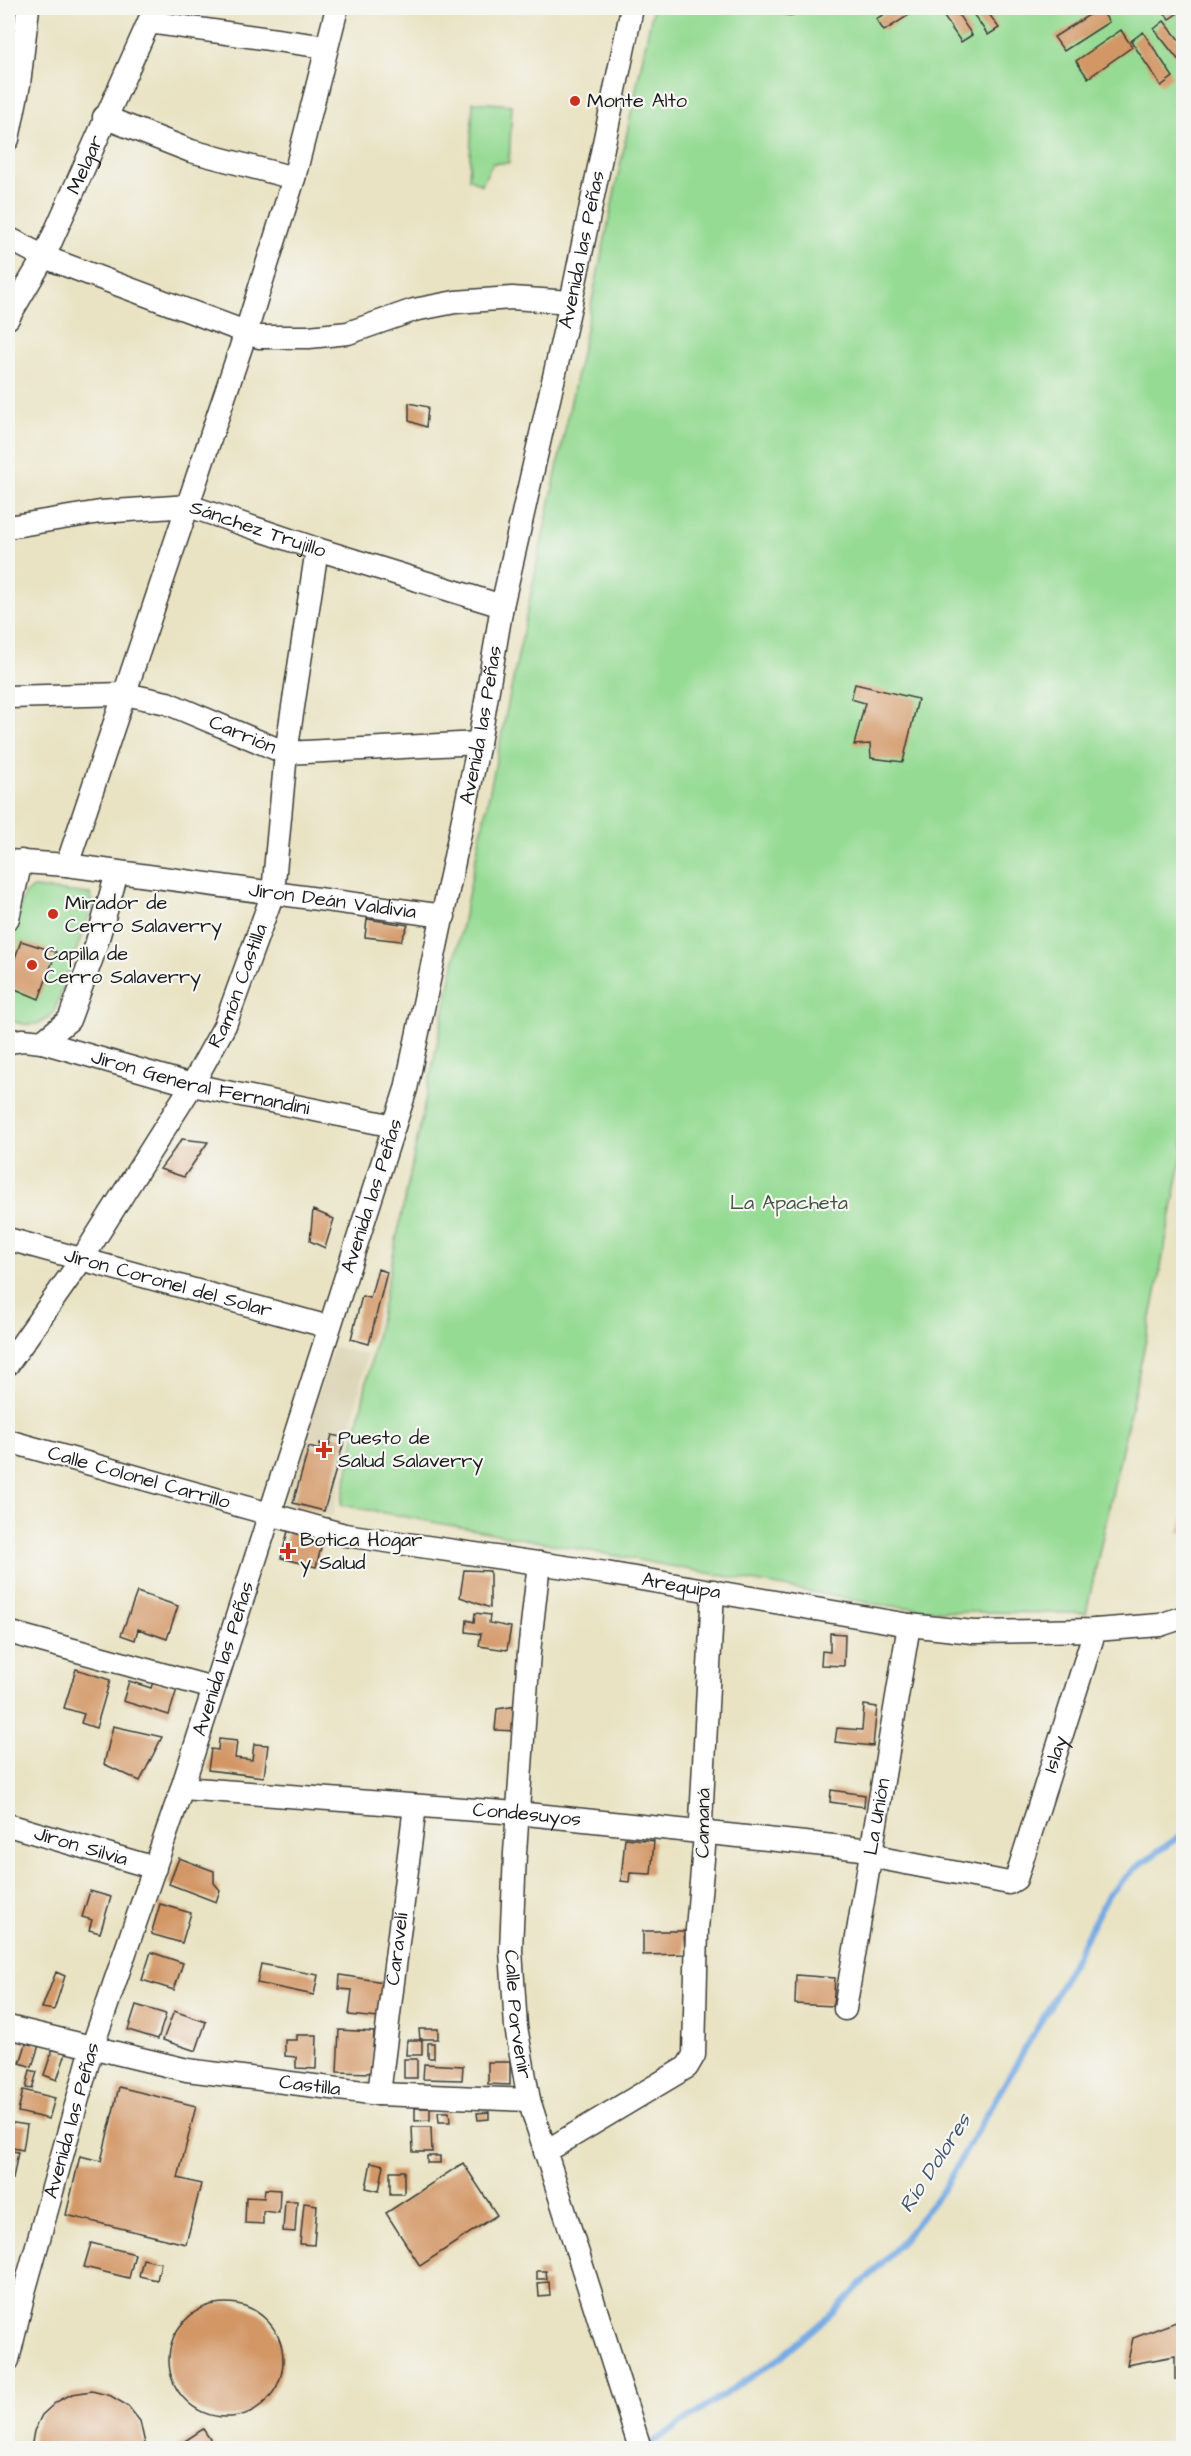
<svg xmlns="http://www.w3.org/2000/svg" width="1191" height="2456" viewBox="0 0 1191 2456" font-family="'Architects Daughter',sans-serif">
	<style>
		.built { fill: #dbd3b4 }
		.green { fill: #96db94; stroke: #597c58; stroke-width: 1.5 }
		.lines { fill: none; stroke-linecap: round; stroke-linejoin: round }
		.stream { stroke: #76aae3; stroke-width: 6 }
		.building { fill: #d39766 }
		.minor-casing { stroke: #3b3a35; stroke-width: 25 }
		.minor { stroke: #fff; stroke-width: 22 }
		.poi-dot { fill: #c8321e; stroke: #f6f6f2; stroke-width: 2 }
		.labels { text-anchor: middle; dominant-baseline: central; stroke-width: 4.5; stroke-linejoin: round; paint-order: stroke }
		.poi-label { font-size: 20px; fill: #1c1c1c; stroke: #f6f6f2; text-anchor: start }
		.street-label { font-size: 20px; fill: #1c1c1c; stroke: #f6f6f2 }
		.park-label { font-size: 20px; fill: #415540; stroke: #f6f6f2 }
		.water-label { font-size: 21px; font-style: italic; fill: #40556c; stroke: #f6f6f2 }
	</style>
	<rect width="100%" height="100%" fill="#f6f6f2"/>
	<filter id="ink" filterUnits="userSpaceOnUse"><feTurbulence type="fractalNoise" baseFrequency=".0167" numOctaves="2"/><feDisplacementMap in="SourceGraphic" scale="12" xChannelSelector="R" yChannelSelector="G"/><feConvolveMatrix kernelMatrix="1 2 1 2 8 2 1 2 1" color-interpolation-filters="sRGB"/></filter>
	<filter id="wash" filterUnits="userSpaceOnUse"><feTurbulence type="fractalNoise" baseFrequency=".008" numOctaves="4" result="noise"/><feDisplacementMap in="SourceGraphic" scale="24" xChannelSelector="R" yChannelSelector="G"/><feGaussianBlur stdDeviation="1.35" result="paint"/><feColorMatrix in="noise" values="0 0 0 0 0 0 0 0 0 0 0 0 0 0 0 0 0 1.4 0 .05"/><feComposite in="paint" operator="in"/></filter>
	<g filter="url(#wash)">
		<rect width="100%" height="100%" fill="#e9e3c3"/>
		<!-- built -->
		<path class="built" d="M333,1346L367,1355L333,1516L284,1503Z"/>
		<!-- green -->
		<path class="green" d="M653,8H1183V1151L1154,1303L1086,1613L955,1612L881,1605L341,1505Z
			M473,102L512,105L509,163H493L481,185L469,178Z
			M34,888L90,894L93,904L54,1012C40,1029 27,1026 8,1020V955L24,894Z"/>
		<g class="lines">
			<!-- stream -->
			<path class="stream" d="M644,2448L784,2355L833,2313L898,2246L942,2191L1050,2006L1108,1895L1134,1869L1184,1833"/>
		</g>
		<g id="blocks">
			<!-- building -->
			<path class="building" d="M776,8H794L793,16L781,14Z
				M894,8H920L884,31L876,19Z
				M938,8H954L972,35L961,42Z
				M969,8H985L999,28L988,35Z
				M1100,8L1109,22L1064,51L1054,37Z
				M1161,8H1184V9L1169,19Z
				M1164,21L1184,46V67L1154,29Z
				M1121,30L1132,47L1088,78L1076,61Z
				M1143,32L1173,77L1161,86L1131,41Z
				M409,403L428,407L426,427L409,421Z
				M855,684L918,699L903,762L871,758L870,744L854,745L865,703L851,699Z
				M367,919L408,925L401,941L365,937Z
				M21,941L56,952L39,999L8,986V978Z
				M182,1139L208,1142L184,1177L160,1169Z
				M313,1210L334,1219L325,1248L310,1241Z
				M378,1269L387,1272L369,1344L351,1339L362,1296L370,1298Z
				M332,1435L345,1438L324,1511L293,1503L309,1447L319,1450L320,1443L329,1446Z
				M1183,1518H1184V1533L1179,1532Z
				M288,1531L323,1540L316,1567L281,1558Z
				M464,1570L490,1571V1608L460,1597Z
				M137,1592L178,1606L167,1639L138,1629L135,1640L121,1635Z
				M475,1613L490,1615L489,1623L511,1627L507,1650L479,1646L481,1634L466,1632L467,1620L474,1622Z
				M830,1633L845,1634L844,1666L821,1665L822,1651L830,1652Z
				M76,1669L110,1680L96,1728L81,1723L84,1714L64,1708Z
				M129,1681L151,1688L153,1682L177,1689L169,1715L123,1701Z
				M864,1705L877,1707L873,1746L835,1742L837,1728L862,1730Z
				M517,1706L516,1731L495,1730L497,1709Z
				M113,1726L162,1737L140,1781L104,1764Z
				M219,1739L237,1741L235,1758L252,1760L254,1744L268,1745L264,1777L208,1770L211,1749L218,1750Z
				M831,1790L865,1795L864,1807L830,1802Z
				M625,1838L654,1841L651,1874L630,1873L629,1882L621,1881Z
				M179,1858L214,1871V1883L220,1890L216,1902L169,1884Z
				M90,1891L111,1897L100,1933L89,1930L92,1920L82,1917Z
				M160,1904L191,1913L182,1943L151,1934Z
				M643,1931H684L685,1954L643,1955Z
				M151,1952L183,1963L174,1990L142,1980Z
				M261,1964L318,1975L314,1995L257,1983Z
				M56,1972L65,1976L54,2010L42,2008Z
				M340,1975L383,1982L379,2018L349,2015L352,1990L339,1989Z
				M796,1975L835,1978L833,2006L795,2004Z
				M136,2005L166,2014L158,2039L128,2030Z
				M174,2011L206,2022L196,2051L163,2040Z
				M419,2029H438V2039H420Z
				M339,2030L374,2032L372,2073L337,2072Z
				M297,2035H317L316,2069L296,2068V2057L285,2056V2040H297Z
				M407,2040H422V2055H406Z
				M27,2041L39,2045L32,2067L20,2063Z
				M428,2043H434V2058H428Z
				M53,2048L66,2053L57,2080L44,2075Z
				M404,2059H417V2078H404Z
				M488,2062H510V2085L488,2084Z
				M424,2064L463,2066L462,2080L423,2079Z
				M30,2070L37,2072L32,2089L26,2088Z
				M119,2087L196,2106L178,2178L201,2184L186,2244L66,2215L80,2156L101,2161Z
				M23,2090L55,2098L49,2119L18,2112Z
				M415,2108H430V2120L415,2121Z
				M438,2112H449L450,2122H439Z
				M489,2112V2119L478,2120L477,2113Z
				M8,2122L27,2125L23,2150L8,2147Z
				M412,2127H431L432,2152H413Z
				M8,2150L18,2152L13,2179L8,2178Z
				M427,2156H440V2163H427Z
				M371,2162L384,2165L379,2191L366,2188Z
				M463,2163L497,2215L420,2266L386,2213Z
				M390,2171H404V2194H390Z
				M265,2189L280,2190L279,2213L263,2211V2224L245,2223L246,2197L264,2198Z
				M285,2201H297L295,2232L283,2231Z
				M304,2203L317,2205L314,2245L300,2244Z
				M91,2243L135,2254L129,2278L84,2267Z
				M143,2259L161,2263L157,2280L139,2276Z
				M537,2271H546L547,2279H537Z
				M549,2282L550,2296L539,2297L538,2283Z
				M169 2360a57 57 0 1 1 114 0a57 57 0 1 1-114 0Z
				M1184,2319V2380H1175V2356L1127,2365L1133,2338Z
				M92,2391L111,2396L128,2406L140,2421L146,2448H31L34,2431L42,2415L56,2402L72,2394Z
				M203,2429L216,2448H174Z"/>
		</g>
	</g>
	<g filter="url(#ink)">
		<use href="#blocks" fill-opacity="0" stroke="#3b3a35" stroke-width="1.5"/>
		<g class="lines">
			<!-- minor casing -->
			<g class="minor-casing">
				<g id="minor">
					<path d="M149,22L326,47"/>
					<path d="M104,117L191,151L294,178"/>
					<path d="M8,139L19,84L28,8"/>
					<path d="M8,238L44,257L259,337H309L348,333L414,310L455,302L512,298L571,302"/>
					<path id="s1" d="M8,318L44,257L155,8"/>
					<path id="s2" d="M8,527L100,512L189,506L317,549L502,606"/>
					<path id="s3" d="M8,697L125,694L167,703L286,753L479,743"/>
					<path id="s4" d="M8,861L67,865L444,916"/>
					<path d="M67,865L246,332L294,178L337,8"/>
					<path d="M8,918L21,861"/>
					<path id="s5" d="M8,1042L23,1040L42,1042L192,1085L394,1126"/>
					<path d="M42,1042L69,1020L94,952L117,873"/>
					<path id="s6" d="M8,1239L329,1327"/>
					<path id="s7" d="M8,1364L82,1259L192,1085L225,1025L273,893L286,753L317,549"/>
					<path id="s8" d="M8,1441L345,1535L606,1573L909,1625L973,1632L1095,1630L1160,1625L1184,1617"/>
					<path id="s9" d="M539,1563L529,1652L515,1853L511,1950L516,2027L529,2100L640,2448"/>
					<path d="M8,1632L213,1688"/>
					<path id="s10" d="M182,1788L517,1813L872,1850L885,1859L1009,1883L1016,1879L1095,1630"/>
					<path id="s11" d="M8,1825L155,1868"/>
					<path id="s12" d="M845,2009L909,1625"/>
					<path id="s13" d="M8,2027L187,2070L379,2094L529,2100"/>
					<path id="s14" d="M379,2094L415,1806"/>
					<path d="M545,2152L687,2067L694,2055L697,1929L705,1835L701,1821L713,1591"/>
					<path id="s15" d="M8,2360L24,2292L92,2048L182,1788L406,1089L479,743L502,606L571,302L632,8"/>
				</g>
			</g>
			<!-- minor -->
			<use href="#minor" class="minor"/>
		</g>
	</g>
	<!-- markers -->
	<g class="poi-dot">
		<circle cx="575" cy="101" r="6"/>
		<circle cx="53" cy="914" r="6"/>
		<circle cx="32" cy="965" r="6"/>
		<path d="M321 1441h6v6h6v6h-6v6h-6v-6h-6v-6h6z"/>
		<path d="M285 1542h6v6h6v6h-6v6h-6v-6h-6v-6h6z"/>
	</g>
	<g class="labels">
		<!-- poi labels -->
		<g class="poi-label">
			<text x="587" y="101">Monte Alto</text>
			<text x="65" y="903">Mirador de<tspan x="65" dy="23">Cerro Salaverry</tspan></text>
			<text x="44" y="954">Capilla de<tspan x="44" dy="23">Cerro Salaverry</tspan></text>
			<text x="338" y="1438">Puesto de<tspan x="338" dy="23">Salud Salaverry</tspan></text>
			<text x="300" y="1540">Botica Hogar<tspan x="300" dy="23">y Salud</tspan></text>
		</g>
		<!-- street labels -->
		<g class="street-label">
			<text stroke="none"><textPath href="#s1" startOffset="172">Melgar</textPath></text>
			<text stroke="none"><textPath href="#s15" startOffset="2190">Avenida las Peñas</textPath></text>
			<text stroke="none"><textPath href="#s2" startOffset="255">Sánchez Trujillo</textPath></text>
			<text stroke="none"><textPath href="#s15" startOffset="1704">Avenida las Peñas</textPath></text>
			<text stroke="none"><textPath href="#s3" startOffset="242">Carrión</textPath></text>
			<text stroke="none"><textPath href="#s4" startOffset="327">Jiron Deán Valdivia</textPath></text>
			<text stroke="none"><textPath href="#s7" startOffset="444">Ramón Castilla</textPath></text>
			<text stroke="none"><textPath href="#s5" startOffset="198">Jiron General Fernandini</textPath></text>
			<text stroke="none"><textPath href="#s15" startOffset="1220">Avenida las Peñas</textPath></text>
			<text stroke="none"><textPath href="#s6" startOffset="166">Jiron Coronel del Solar</textPath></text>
			<text stroke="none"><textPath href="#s8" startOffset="136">Calle Colonel Carrillo</textPath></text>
			<text stroke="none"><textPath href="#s8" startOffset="690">Arequipa</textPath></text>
			<text stroke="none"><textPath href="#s15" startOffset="734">Avenida las Peñas</textPath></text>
			<text stroke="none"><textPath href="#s10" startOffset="974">Islay</textPath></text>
			<text stroke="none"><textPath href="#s10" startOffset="346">Condesuyos</textPath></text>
			<text stroke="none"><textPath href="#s12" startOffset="195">La Unión</textPath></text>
			<text transform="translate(703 1823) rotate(-89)">Camaná</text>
			<text stroke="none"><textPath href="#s11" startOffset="76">Jiron Silvia</textPath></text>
			<text stroke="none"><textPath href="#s14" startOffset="146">Caravelí</textPath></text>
			<text stroke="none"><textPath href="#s9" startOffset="453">Calle Porvenir</textPath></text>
			<text stroke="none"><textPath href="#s13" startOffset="308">Castilla</textPath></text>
			<text stroke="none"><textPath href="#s15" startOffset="248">Avenida las Peñas</textPath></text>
		</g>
		<!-- park labels -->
		<g class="park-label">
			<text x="789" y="1203">La Apacheta</text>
		</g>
		<!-- water labels -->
		<g class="water-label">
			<text transform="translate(935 2163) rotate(-57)">Río Dolores</text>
		</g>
	</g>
	<!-- margin -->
	<rect width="1191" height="2456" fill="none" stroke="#f6f6f2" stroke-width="30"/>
</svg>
